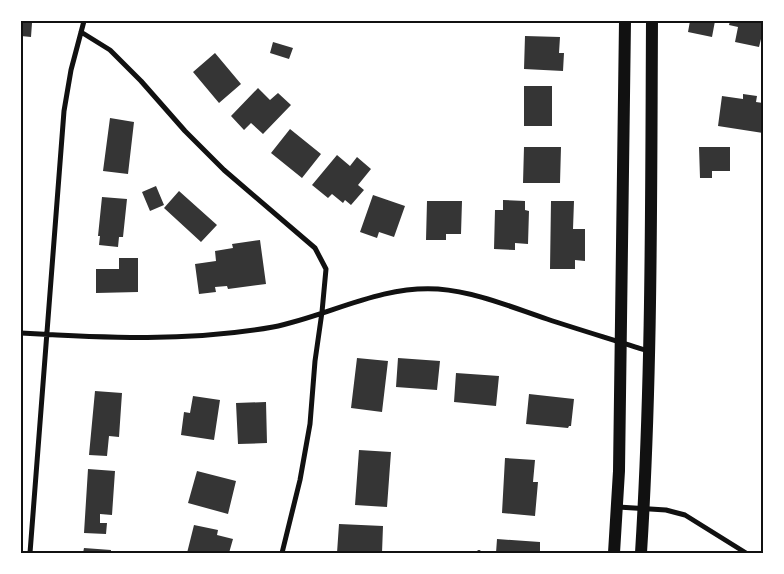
<svg xmlns="http://www.w3.org/2000/svg" width="784" height="574" viewBox="0 0 784 574" font-family="'Source Sans 3',sans-serif">
	<style>
		.building { fill: #353535 }
		.lines { fill: none; stroke-linecap: round; stroke-linejoin: round }
		.service { stroke: #111; stroke-width: 4 }
		.minor { stroke: #111; stroke-width: 5 }
		.primary { stroke: #111; stroke-width: 12 }
		.neatline { fill: none; stroke: #111; stroke-width: 2 }
	</style>
	<rect width="100%" height="100%" fill="#fff"/>
	<!-- building -->
	<path class="building" d="M21,21L32,23L31,37L21,36Z
		M371,21H386V23H371Z
		M690,21H715L712,37L688,32Z
		M730,21H763V31L759,47L735,42L738,27L729,25Z
		M525,36L560,37L559,53H564L563,71L524,69Z
		M273,42L293,48L289,59L270,53Z
		M215,53L241,84L219,103L193,72Z
		M524,86H552V126H524Z
		M258,88L270,100L278,93L291,105L263,134L251,123L244,130L231,116Z
		M743,94L757,96L756,102L763,103V133L718,126L722,96L743,99Z
		M110,118L134,122L128,174L103,171Z
		M290,129L321,154L302,178L271,153Z
		M524,147H561L560,183H523Z
		M699,147H730V171H712V178H700Z
		M337,155L350,166L357,157L371,169L358,185L364,190L351,205L345,200L343,203L332,194L328,198L312,185Z
		M156,186L164,205L150,211L142,192Z
		M179,191L217,225L201,242L164,208Z
		M373,195L405,206L394,237L379,232L377,238L360,232Z
		M102,197L127,199L123,237H119L118,247L99,245L100,236H98Z
		M503,200L525,201V210L529,211L528,244L515,243V250L494,249L495,210H503Z
		M427,201H462L461,234H446V240H426Z
		M551,201H574L573,229H585V261L575,260V269H550Z
		M260,240L266,284L228,289L227,286L215,287L216,292L199,294L195,264L216,261L215,251L233,248L232,244Z
		M119,258H138V292L96,293V269H119Z
		M357,358L388,361L382,412L351,408Z
		M398,358L440,361L437,390L396,387Z
		M456,373L499,376L496,406L454,402Z
		M95,391L122,393L119,437L109,436L107,456L89,455Z
		M529,394L574,399L571,426H569L568,428L526,424Z
		M193,396L220,400L214,440L181,435L184,412L190,413Z
		M266,402L267,443L238,444L236,403Z
		M359,450L391,452L387,507L355,505Z
		M505,458L535,460L533,482H538L535,516L502,513Z
		M88,469L115,471L112,515L100,514V523H107L106,534L84,533Z
		M197,471L236,481L228,514L188,503Z
		M339,524L383,526L382,553H337Z
		M194,525L218,530L217,535L233,539L229,553H187Z
		M497,539L540,542V553H496Z
		M84,548L111,550V553H83Z"/>
	<g class="lines">
		<!-- service -->
		<path class="service" d="M478,553L479,552"/>
		<!-- minor -->
		<path class="minor" d="M81,32L110,50L141,81L185,131L224,170L315,248L326,269L322,312L315,361L310,424L300,480L282,553
			M21,333C105,338 190,342 273,327C328,316 380,285 438,289C476,292 511,307 547,319C580,330 614,340 648,351
			M618,507L666,510L685,515L746,553
			M30,553L64,111L71,70L84,21"/>
		<!-- primary -->
		<path class="primary" d="M614,553L619,471L625,21
			M641,553C652,376 651,198 652,21"/>
	</g>
	<!-- border -->
	<rect width="784" height="574" fill="none" stroke="#ffffff" stroke-width="45"/>
	<rect x="22" y="22" width="740" height="530" class="neatline"/>
</svg>
